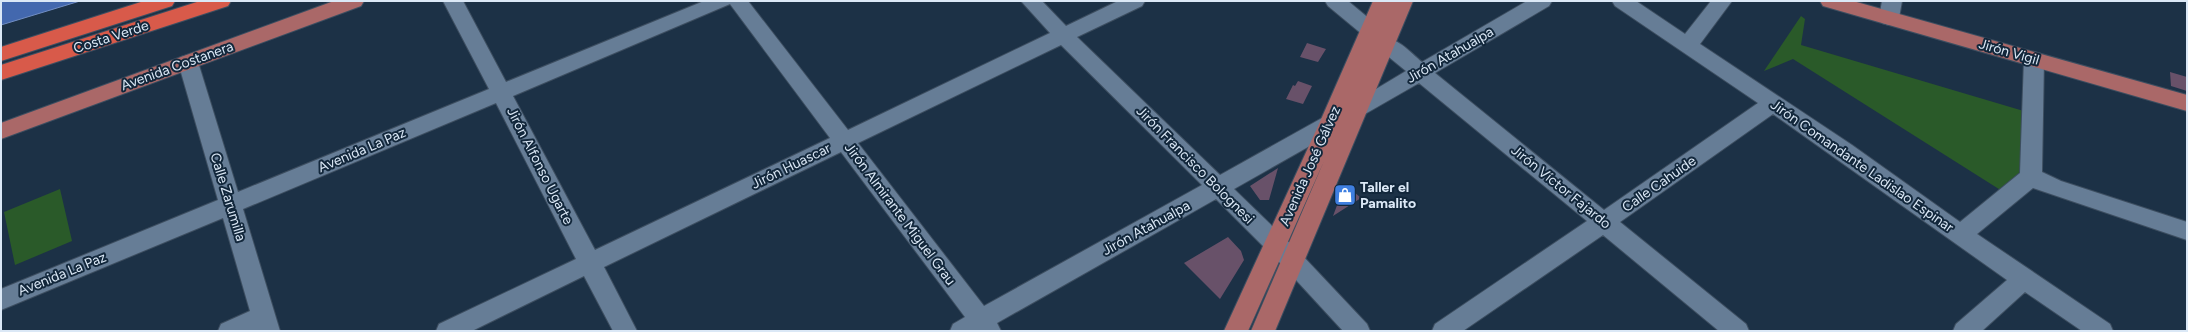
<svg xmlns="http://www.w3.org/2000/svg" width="2188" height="332" viewBox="0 0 2188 332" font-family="Figtree,sans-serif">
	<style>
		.green { fill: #2a5a29 }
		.water { fill: #4368ae; stroke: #718ec4 }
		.building { fill: #685169 }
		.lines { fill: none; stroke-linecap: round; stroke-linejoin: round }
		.minor-casing { stroke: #3d4e60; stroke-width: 2 }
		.major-casing { stroke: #3d4e60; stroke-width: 2 }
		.highway-casing { stroke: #3d4e60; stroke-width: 2 }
		.minor { fill: #667d96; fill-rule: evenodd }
		.major { fill: #aa6868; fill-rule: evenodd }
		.highway { fill: #d85a4a; fill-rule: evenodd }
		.labels { text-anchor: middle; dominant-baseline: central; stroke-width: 4; stroke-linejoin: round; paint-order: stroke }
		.street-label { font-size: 14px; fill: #dbe8f6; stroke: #12273b }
		.poi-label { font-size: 14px; font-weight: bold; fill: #dbe8f6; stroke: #12273b; text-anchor: start }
	</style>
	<rect width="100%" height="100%" fill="#1c3146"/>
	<!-- green -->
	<path class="green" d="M1801,16L1805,19L1801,45L2027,112L2026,174L2002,191L1793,59L1764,71Z
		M60,189L72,241L15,265L4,212Z"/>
	<!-- water -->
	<path class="water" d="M1,1H80L1,25Z"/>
	<!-- building -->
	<path class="building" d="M1307,43L1326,49L1318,62L1300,57Z
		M2170,72L2187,77V91L2171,86Z
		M1298,81L1312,86L1303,104L1286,99L1293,85L1295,86Z
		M1278,168L1269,200H1260L1250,186Z
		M1345,184L1361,198L1333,216Z
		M1228,237L1241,251L1244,260L1220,299L1184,263Z"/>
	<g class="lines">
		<!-- minor casing -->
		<g class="minor-casing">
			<path id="minor" d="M443,1H463L506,82L704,1H748L848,130L1050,33L1021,1H1042L1066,26L1118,1H1145L1142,6L1077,37L1220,175L1322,118L1330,116L1338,118L1341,124L1338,130L1234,189L1301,254L1367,324L1370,331H1343L1285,268L1216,199L997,323L1001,331H950L953,324L965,317L841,152L604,267L637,331H613L584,276L472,331H436L439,324L576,259L496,103L243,209L280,331H218L221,324L250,311L223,218L1,310V289L218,200L178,62L181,57L188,55L195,57L198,62L238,192L489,89ZM730,4L830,138L595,250L513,96ZM1061,45L1202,185L984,306L858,143Z
				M1325,1H1348L1377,25L1380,30L1377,35L1370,37L1363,35L1328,6Z
				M1527,1H1552L1549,6L1435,73L1604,210L1758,103L1615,6L1612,1H1636L1685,34L1711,1H1732L1700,44L1852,145L1960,222L2020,173L2024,59L2027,54L2034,52L2041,54L2044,59L2042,172L2061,181L2187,222V240L2033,188L1977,234L2110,324L2113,331H2082L2025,292L1982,331H1953L1956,324L2007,280L1773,114L1620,222L1746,324L1749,331H1719L1603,235L1463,331H1432L1435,324L1587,221L1419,83L1365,114L1358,117L1351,114L1347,109L1351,104L1406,71L1379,49L1376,44L1379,39C1395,34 1410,52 1422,62Z
				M1882,1H1902L1899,18L1896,23L1889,25L1882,23L1879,18Z"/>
		</g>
		<!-- major casing -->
		<g class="major-casing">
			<path id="major" d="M334,1H364L361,6L1,139V123Z
				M1373,1H1393L1367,63L1393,1H1413L1275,331H1251L1324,161L1248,331H1224L1319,124Z
				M1820,1H1853L2187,95V111L1823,6Z"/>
		</g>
		<!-- highway casing -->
		<g class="highway-casing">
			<path id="highway" d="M144,1H175L172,6L1,61V47Z
				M200,1H231L228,6L1,80V65Z"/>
		</g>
		<!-- minor -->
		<use href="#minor" class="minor"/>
		<!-- major -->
		<use href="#major" class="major"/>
		<!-- highway -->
		<use href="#highway" class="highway"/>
	</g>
	<!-- icons -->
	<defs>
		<g id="shop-square" transform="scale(1.15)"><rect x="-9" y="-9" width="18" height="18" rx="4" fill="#3f7fe0" stroke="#12273b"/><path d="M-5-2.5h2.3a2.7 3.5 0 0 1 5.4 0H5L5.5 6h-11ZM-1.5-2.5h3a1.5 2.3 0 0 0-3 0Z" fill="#fff"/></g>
	</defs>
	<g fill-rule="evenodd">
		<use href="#shop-square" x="1345" y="195"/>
	</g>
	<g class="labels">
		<!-- street labels -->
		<g class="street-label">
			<text transform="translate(111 37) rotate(-18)">Costa Verde</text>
			<text transform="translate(2009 52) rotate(16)">Jirón Vigil</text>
			<text transform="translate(1450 55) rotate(-30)">Jirón Atahualpa</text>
			<text transform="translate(177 66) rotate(-20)">Avenida Costanera</text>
			<text transform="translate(362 150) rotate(-23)">Avenida La Paz</text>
			<text transform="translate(1195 165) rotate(45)">Jirón Francisco Bolognesi</text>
			<text transform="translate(540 166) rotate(63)">Jirón Alfonso Ugarte</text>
			<text transform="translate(791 166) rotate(-26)">Jirón Huascar</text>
			<text transform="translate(1310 166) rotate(-66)">Avenida José Gálvez</text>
			<text transform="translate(1862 166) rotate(35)">Jirón Comandante Ladislao Espinar</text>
			<text transform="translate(1659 184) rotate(-35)">Calle Cahuide</text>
			<text transform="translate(1561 187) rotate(39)">Jirón Víctor Fajardo</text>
			<text transform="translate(228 197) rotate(73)">Calle Zarumilla</text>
			<text transform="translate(900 214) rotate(53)">Jirón Almirante Miguel Grau</text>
			<text transform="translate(1146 228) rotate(-29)">Jirón Atahualpa</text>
			<text transform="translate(62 274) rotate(-22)">Avenida La Paz</text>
		</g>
		<!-- poi labels -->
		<g class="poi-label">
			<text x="1360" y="187">Taller el<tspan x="1360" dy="16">Pamalito</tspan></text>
		</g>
	</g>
	<!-- border -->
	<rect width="2188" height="332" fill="none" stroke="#dbe8f6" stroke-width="4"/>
</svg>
